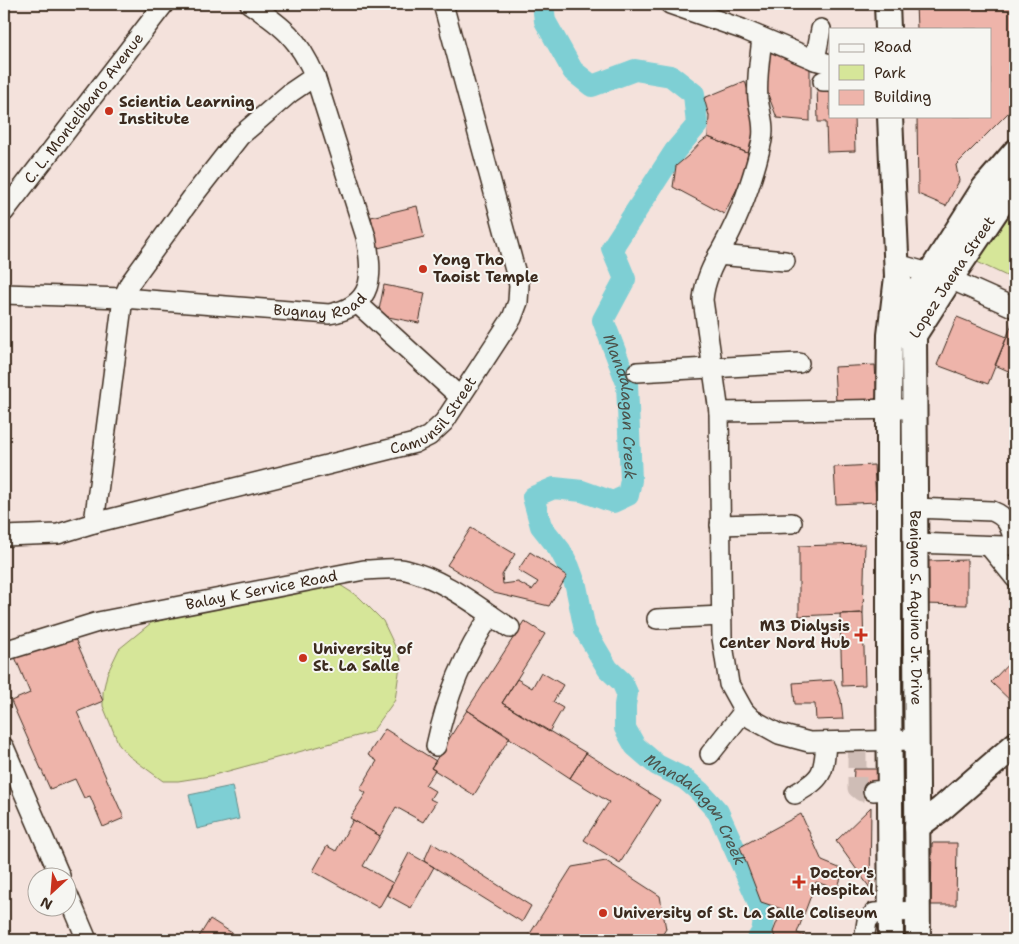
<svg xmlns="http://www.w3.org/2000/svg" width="1019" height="944" viewBox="0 0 1019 944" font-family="'Shantell Sans',sans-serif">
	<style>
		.green { fill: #d6e699; stroke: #88885c }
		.water { fill: #7ecfd4; stroke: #638d8b }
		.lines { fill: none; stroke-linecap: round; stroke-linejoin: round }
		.river { stroke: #7ecfd4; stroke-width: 22 }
		.building { fill: #eeb4aa; stroke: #3b2a1e }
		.minor-tunnel { stroke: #cfbdb6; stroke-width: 19; stroke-dasharray: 19 9; stroke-linecap: butt }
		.minor-casing { stroke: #3b2a1e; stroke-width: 22 }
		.major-casing { stroke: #3b2a1e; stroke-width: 28 }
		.minor { stroke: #f6f6f2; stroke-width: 19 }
		.major { stroke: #f6f6f2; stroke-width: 24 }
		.poi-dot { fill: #c8321e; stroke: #f6f6f2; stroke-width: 2 }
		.labels { text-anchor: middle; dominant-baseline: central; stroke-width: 4; stroke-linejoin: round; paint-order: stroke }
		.poi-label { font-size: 15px; font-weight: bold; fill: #3b2a1e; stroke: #f6f6f2; text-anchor: start }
		.street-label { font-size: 15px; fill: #3b2a1e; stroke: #f6f6f2 }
		.water-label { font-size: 16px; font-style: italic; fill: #4c534c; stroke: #f6f6f2 }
	</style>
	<rect width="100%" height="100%" fill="#f4e2dc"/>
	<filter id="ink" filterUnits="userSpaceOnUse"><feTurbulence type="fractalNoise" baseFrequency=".02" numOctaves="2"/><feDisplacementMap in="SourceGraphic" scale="10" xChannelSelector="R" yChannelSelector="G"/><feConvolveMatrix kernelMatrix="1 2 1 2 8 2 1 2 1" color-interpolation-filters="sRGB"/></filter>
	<g filter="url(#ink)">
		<!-- green -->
		<path class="green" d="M1003,216L1015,221V280L973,260Z
			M316,584L340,585L359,597L383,621L401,659L395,700L372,732L210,776L178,781H163L129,756L119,745L103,706V692L107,674L119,649L151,623L209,607Z"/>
		<!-- water -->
		<path class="water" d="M232,786L239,819L197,829L189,795Z"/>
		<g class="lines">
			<!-- river -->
			<path class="river" id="s1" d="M543,4L545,21L573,71L592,86L635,70L671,76L694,94L697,125L675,151L612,248L625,279L603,320L627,383L631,480L628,495L613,502L582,491L554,488L533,497L541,526L560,550L569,567L576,586L585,630L608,669L622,682L627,693L625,705V728L635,746L657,765L685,779L699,791L718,812L756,896L764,920L762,932L757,940"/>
		</g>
		<!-- building -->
		<path class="building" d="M916,4H1015V106L956,165L959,181L946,206L918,194L917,116H990V29H917Z
			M767,51L810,65V121L777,118L759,71Z
			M745,81L755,114L750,154L708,137L709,116L704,98Z
			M817,84H830V116H854L855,151L827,152L826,122H818Z
			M708,137L750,154L741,181L724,214L673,187L676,166L688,156L701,142Z
			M417,206L424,237L378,248L371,217Z
			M384,285L425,293L419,323L378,315Z
			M957,317L1007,337L988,384L937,365Z
			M1015,317V374L995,365Z
			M875,365L877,398L873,400L836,402L834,367Z
			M874,465L876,502L836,504L834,467Z
			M471,528L515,554L502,575L503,584L518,582L532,590L538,582L518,570L530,552L567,576L549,606L494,593L447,565Z
			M865,544L863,613L799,616V546Z
			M967,560V605L922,604L920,570L927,561Z
			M863,613L865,685L842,686L840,614Z
			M524,621L545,634L502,703L586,753L570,778L467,710Z
			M72,632L103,701L77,712L124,818L103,827L90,796L84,798L75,779L50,789L11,701L30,693L15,657Z
			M1015,657V705L991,682Z
			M541,672L563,685L553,702L563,708L549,732L502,703L517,679L532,688Z
			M834,680L841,700L843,719L816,720L815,704H795L793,683Z
			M467,710L510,737L474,795L431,768Z
			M385,729L436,761L431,768L435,770L425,785L435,791L430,799L436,802L423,822L396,807L380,836L350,818L366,793L360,789L377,761L368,755Z
			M586,753L660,800L620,863L584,840L609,802L570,778Z
			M854,769H882V788L853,787Z
			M871,807L870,888L836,841Z
			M801,814L822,861L844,870L837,889L816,882L797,933L815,940H776L773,932L782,909L761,902L740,847Z
			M353,820L380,836L363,866L393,883L379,908L313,871L327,846L336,851Z
			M432,843L531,906L522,922L424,861Z
			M932,843H957L956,905H931Z
			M409,853L434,867L411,908L387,895Z
			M606,861L660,896L666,929L659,940H526L572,867Z
			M210,919L232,933L228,940H197Z"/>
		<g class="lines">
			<!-- minor-tunnel -->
			<path class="minor-tunnel" d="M857,749V788L862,792L873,791"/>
			<!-- minor casing -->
			<g class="minor-casing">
				<g id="minor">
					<path d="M670,4L742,29L815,60L830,64"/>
					<path d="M762,38C760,58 756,80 758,99C760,113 765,125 762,140C756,168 744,205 731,231C720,254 705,273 703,300L719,412L722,638L729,684L744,711L752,719L779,734L809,742L916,740"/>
					<path d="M815,60L821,29"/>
					<path d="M823,81H830"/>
					<path id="s2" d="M4,212L164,4"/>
					<path d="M718,255L785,261"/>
					<path d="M897,264L950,279L1015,308"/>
					<path id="s3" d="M4,294L123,298L329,314C375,306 373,275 366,237L315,76C298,38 284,27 250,4"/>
					<path d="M357,303L460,397"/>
					<path d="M637,372L799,363"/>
					<path d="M719,412L902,409"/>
					<path d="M914,508L992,511C1008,517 1010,527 1015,543L1004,546L914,543"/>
					<path d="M94,523L123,298L130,283L194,195L240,136L290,93L315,76"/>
					<path d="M720,525L792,523"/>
					<path id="s4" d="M4,536L58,534L94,523L415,443L429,436L444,422L512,318L518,302L519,285L443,4"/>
					<path d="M989,546L1015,578"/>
					<path d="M657,619L722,616"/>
					<path id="s5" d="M4,651L98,622L364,570C377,570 393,567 406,570C444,579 478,607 510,628"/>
					<path d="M436,746C446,699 463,655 491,615"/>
					<path d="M4,747L60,876"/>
					<path d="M710,754L744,711"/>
					<path d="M873,791L890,790"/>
					<path d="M795,794C823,778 824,773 826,742"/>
					<path d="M68,895L87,940"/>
					<path d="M864,940L867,921L874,913L917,911"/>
				</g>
			</g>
			<!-- major casing -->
			<g class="major-casing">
				<g id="major">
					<path d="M887,4L888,29"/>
					<path d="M890,116L897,277L890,335L889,409V673L891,940"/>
					<path id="s6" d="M897,277L910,304L914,335L918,940"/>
					<path d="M904,314L984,188L1015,152"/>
					<path id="s7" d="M911,340L950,279L1015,183"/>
					<path d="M917,827L941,809L1015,745"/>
				</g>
			</g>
			<!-- minor -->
			<use href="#minor" class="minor"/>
			<!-- major -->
			<use href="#major" class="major"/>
		</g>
	</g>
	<!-- markers -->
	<g class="poi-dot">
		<circle cx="109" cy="111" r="5"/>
		<circle cx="423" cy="269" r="5"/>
		<path d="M858.5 627.5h5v5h5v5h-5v5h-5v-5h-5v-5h5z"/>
		<circle cx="303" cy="658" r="5"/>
		<path d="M796.5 874.5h5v5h5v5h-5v5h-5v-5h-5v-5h5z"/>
		<circle cx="603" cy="913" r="5"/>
	</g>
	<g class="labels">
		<!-- poi labels -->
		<g class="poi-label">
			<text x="119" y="102">Scientia Learning<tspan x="119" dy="17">Institute</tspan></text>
			<text x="433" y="260">Yong Tho<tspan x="433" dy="17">Taoist Temple</tspan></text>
			<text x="850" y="626" text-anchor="end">M3 Dialysis<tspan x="850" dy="17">Center Nord Hub</tspan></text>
			<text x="313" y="649">University of<tspan x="313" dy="17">St. La Salle</tspan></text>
			<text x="810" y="873">Doctor's<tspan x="810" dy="17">Hospital</tspan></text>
			<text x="613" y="913">University of St. La Salle Coliseum</text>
		</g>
		<!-- street labels -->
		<g class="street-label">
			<text stroke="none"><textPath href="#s2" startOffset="131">C. L. Montelibano Avenue</textPath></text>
			<text stroke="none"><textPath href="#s7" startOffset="75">Lopez Jaena Street</textPath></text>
			<text stroke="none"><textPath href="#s3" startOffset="318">Bugnay Road</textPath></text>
			<text stroke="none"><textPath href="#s4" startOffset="454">Camunsil Street</textPath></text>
			<text stroke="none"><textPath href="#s5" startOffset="265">Balay K Service Road</textPath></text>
			<text stroke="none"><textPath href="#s6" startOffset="334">Benigno S. Aquino Jr. Drive</textPath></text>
		</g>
		<!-- water labels -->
		<g class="water-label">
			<text stroke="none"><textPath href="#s1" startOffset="561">Mandalagan Creek</textPath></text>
			<text stroke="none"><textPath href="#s1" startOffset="1119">Mandalagan Creek</textPath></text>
		</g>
	</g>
	<!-- margin -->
	<rect width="1019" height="944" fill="none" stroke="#f6f6f2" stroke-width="20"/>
	<rect x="10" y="10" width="999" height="924" fill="none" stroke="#3b2a1e" stroke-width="2" filter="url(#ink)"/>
	<!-- legend -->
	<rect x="829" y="28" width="162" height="90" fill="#f6f6f2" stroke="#aba49d"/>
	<rect x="839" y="44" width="25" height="8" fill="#f6f6f2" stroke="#aba49d"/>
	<text x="874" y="52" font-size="15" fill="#3b2a1e">Road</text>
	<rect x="839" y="65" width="25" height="15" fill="#d6e699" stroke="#aba49d"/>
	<text x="874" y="78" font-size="15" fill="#3b2a1e">Park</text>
	<rect x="839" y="90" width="25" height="15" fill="#eeb4aa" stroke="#aba49d"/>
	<text x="874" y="102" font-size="15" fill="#3b2a1e">Building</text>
	<!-- north arrow -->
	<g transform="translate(52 892) rotate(206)"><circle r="24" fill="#f6f6f2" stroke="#aba49d"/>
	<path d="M0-4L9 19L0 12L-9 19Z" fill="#c8321e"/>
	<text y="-8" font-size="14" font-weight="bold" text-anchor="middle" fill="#3b2a1e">N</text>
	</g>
</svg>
